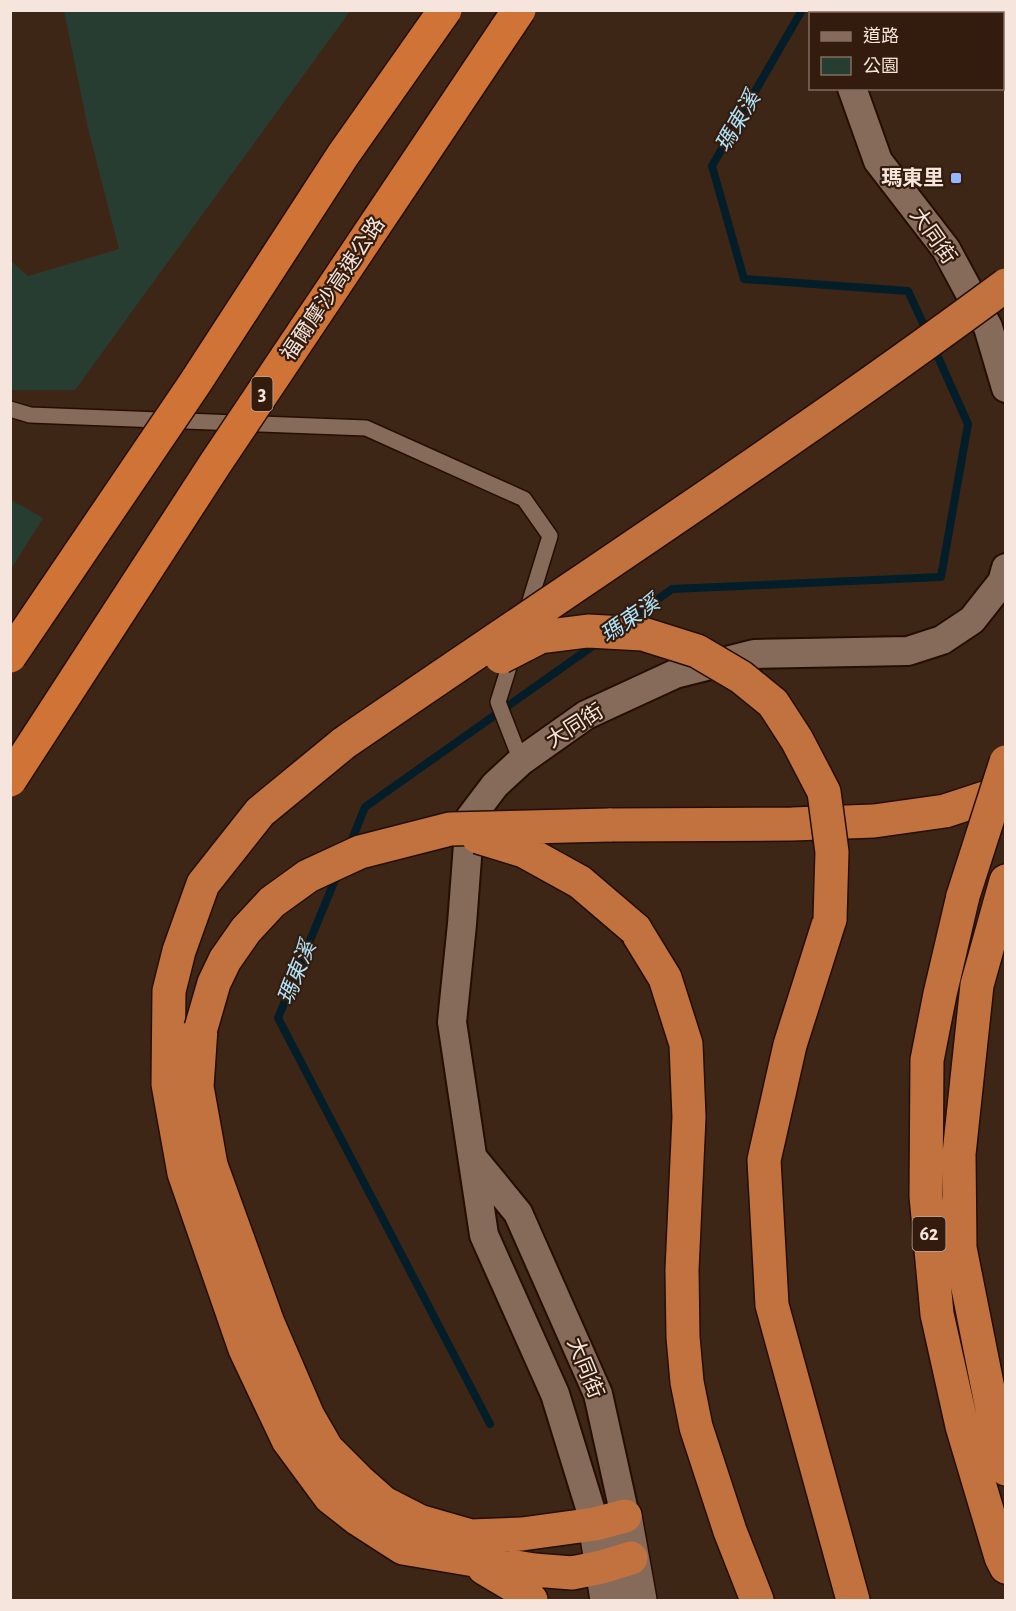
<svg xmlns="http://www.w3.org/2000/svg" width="1016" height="1611" viewBox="0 0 1016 1611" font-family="'Alegreya Sans','Noto Sans TC',sans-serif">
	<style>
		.green { fill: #283d31 }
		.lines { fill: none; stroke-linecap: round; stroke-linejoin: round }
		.stream { stroke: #031e29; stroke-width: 8 }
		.service-casing { stroke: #240e02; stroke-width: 18 }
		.minor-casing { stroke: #240e02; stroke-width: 32 }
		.tertiary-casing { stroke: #240e02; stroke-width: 36 }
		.trunk-casing { stroke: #240e02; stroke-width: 36 }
		.service { stroke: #876b5a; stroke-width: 15 }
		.minor { stroke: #876b5a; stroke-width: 28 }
		.tertiary { stroke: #876b5a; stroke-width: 33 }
		.trunk { stroke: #c2723e; stroke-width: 33 }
		.trunk-bridge-casing { stroke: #240e02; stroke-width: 36; stroke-linecap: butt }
		.motorway-bridge-casing { stroke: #240e02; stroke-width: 36; stroke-linecap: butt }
		.trunk-bridge { stroke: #c2723e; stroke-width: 33 }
		.motorway-bridge { stroke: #d07337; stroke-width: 33 }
		.poi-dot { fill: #95b6fd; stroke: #331c0d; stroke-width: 2 }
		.labels { text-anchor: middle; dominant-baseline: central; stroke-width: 4.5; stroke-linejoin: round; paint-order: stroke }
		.shield { fill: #331c0d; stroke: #bca99e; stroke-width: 1.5 }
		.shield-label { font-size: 20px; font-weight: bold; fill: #f6e5dc }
		.poi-label { font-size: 21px; font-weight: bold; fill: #f6e5dc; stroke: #331c0d; text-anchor: end }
		.street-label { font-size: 21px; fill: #f6e5dc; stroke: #331c0d }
		.water-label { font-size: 22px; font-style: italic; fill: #aee3fb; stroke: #331c0d }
	</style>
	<rect width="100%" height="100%" fill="#3e2617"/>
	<!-- green -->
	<path class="green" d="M64,11H350L75,390H11V261L28,276L119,249L88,128Z
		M11,500L43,518L11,569Z"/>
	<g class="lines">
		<!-- stream -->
		<path class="stream" d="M802,10L712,166L744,279L908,291L928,334
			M626,622L672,589L941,577L968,424L934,348
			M349,847L365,807L597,643
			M337,875L278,1018L490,1424"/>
		<!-- service casing -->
		<g class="service-casing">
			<path id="service" d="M10,409L30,415L366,428L524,499L550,536L526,614
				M513,654L498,702L521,761"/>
		</g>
		<!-- minor casing -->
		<g class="minor-casing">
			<path id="minor" d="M855,14L856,10
				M852,88L878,161L946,249L988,327L1006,388
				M473,1158L518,1213L598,1394L625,1516
				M595,1524L555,1394L484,1235L452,1022L462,924L470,818L495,785L521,761L586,715L675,674L754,654L908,651L942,640L972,620L1002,582L1006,568"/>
		</g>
		<!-- tertiary casing -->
		<g class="tertiary-casing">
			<path id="tertiary" d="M625,1516L640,1600
				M595,1524L607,1600"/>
		</g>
		<!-- trunk casing -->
		<g class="trunk-casing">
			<path id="trunk" d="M344,743L260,812L203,884L179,951L169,991L168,1084L184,1173L245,1349L288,1440L330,1497L358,1519L403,1548L534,1570L572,1573L602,1567L631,1558
				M609,825L792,824L874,821L945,811L1006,791
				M1006,881L977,985L959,1154L960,1248L1002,1459L1006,1469
				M963,896L940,994L927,1060L926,1196L937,1314L962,1426L1001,1557L1006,1567
				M830,919L790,1045L764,1160L772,1305L853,1600
				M635,929L665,978L686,1044L689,1117L682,1270L683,1337L687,1382L696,1427L730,1531L757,1600
				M201,1028L197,1087L211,1165L268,1323L308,1416L327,1449L358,1480L384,1503L419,1521L471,1536L522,1534L595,1524L625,1516
				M484,1568L516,1587L531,1600"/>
		</g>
		<!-- service -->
		<use href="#service" class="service"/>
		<!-- minor -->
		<use href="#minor" class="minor"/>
		<!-- tertiary -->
		<use href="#tertiary" class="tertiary"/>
		<!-- trunk -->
		<use href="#trunk" class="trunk"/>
		<!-- trunk-bridge casing -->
		<g class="trunk-bridge-casing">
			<path id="trunk-bridge" d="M501,657L540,637L588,631L643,634L697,651L741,677L773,703L797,740L824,792L832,852L830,919
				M344,743C565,591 790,445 1006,285
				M478,837L524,851L580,882L635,929
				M963,896L1006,762
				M201,1028L214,983L225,960L246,930L272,902L308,876L360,852L450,829L609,825"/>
		</g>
		<!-- motorway-bridge casing -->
		<g class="motorway-bridge-casing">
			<path id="motorway-bridge" d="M10,656L195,383L343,155L445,10
				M10,780L215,464L519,10"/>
		</g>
		<!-- trunk-bridge -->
		<use href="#trunk-bridge" class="trunk-bridge"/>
		<!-- motorway-bridge -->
		<use href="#motorway-bridge" class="motorway-bridge"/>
	</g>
	<!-- markers -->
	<rect class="poi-dot" x="950" y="172" width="12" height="12" rx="3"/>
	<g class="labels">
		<!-- shield labels -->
		<g class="shield">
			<rect x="251.5" y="377" width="21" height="34" rx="4.5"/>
			<rect x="912.5" y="1217" width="33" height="34" rx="4.5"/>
		</g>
		<g class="shield-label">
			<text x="262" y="394">3</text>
			<text x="929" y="1234">62</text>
		</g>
		<!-- poi labels -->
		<g class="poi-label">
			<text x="944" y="178">瑪東里</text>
		</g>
		<!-- street labels -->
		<g class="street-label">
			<text transform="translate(933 236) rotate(55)">大同街</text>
			<text transform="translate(333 289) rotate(-56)">福爾摩沙高速公路</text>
			<text transform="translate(575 726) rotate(-32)">大同街</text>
			<text transform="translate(585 1368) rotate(68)">大同街</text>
		</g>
		<!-- water labels -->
		<g class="water-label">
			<text transform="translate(738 122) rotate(-60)">瑪東溪</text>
			<text transform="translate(630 619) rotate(-35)">瑪東溪</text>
			<text transform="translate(297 973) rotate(-68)">瑪東溪</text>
		</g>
	</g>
	<!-- border -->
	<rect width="1016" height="1611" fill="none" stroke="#f6e5dc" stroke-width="24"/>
	<!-- legend -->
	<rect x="809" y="12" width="195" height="78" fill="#331c0d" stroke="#816c60" stroke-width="1.5"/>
	<rect x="821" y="32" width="30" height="9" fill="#876b5a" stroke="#816c60" stroke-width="1.5"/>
	<text x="863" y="42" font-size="18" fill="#f6e5dc">道路</text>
	<rect x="821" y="57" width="30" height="18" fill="#283d31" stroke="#816c60" stroke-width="1.5"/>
	<text x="863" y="72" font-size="18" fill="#f6e5dc">公園</text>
</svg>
